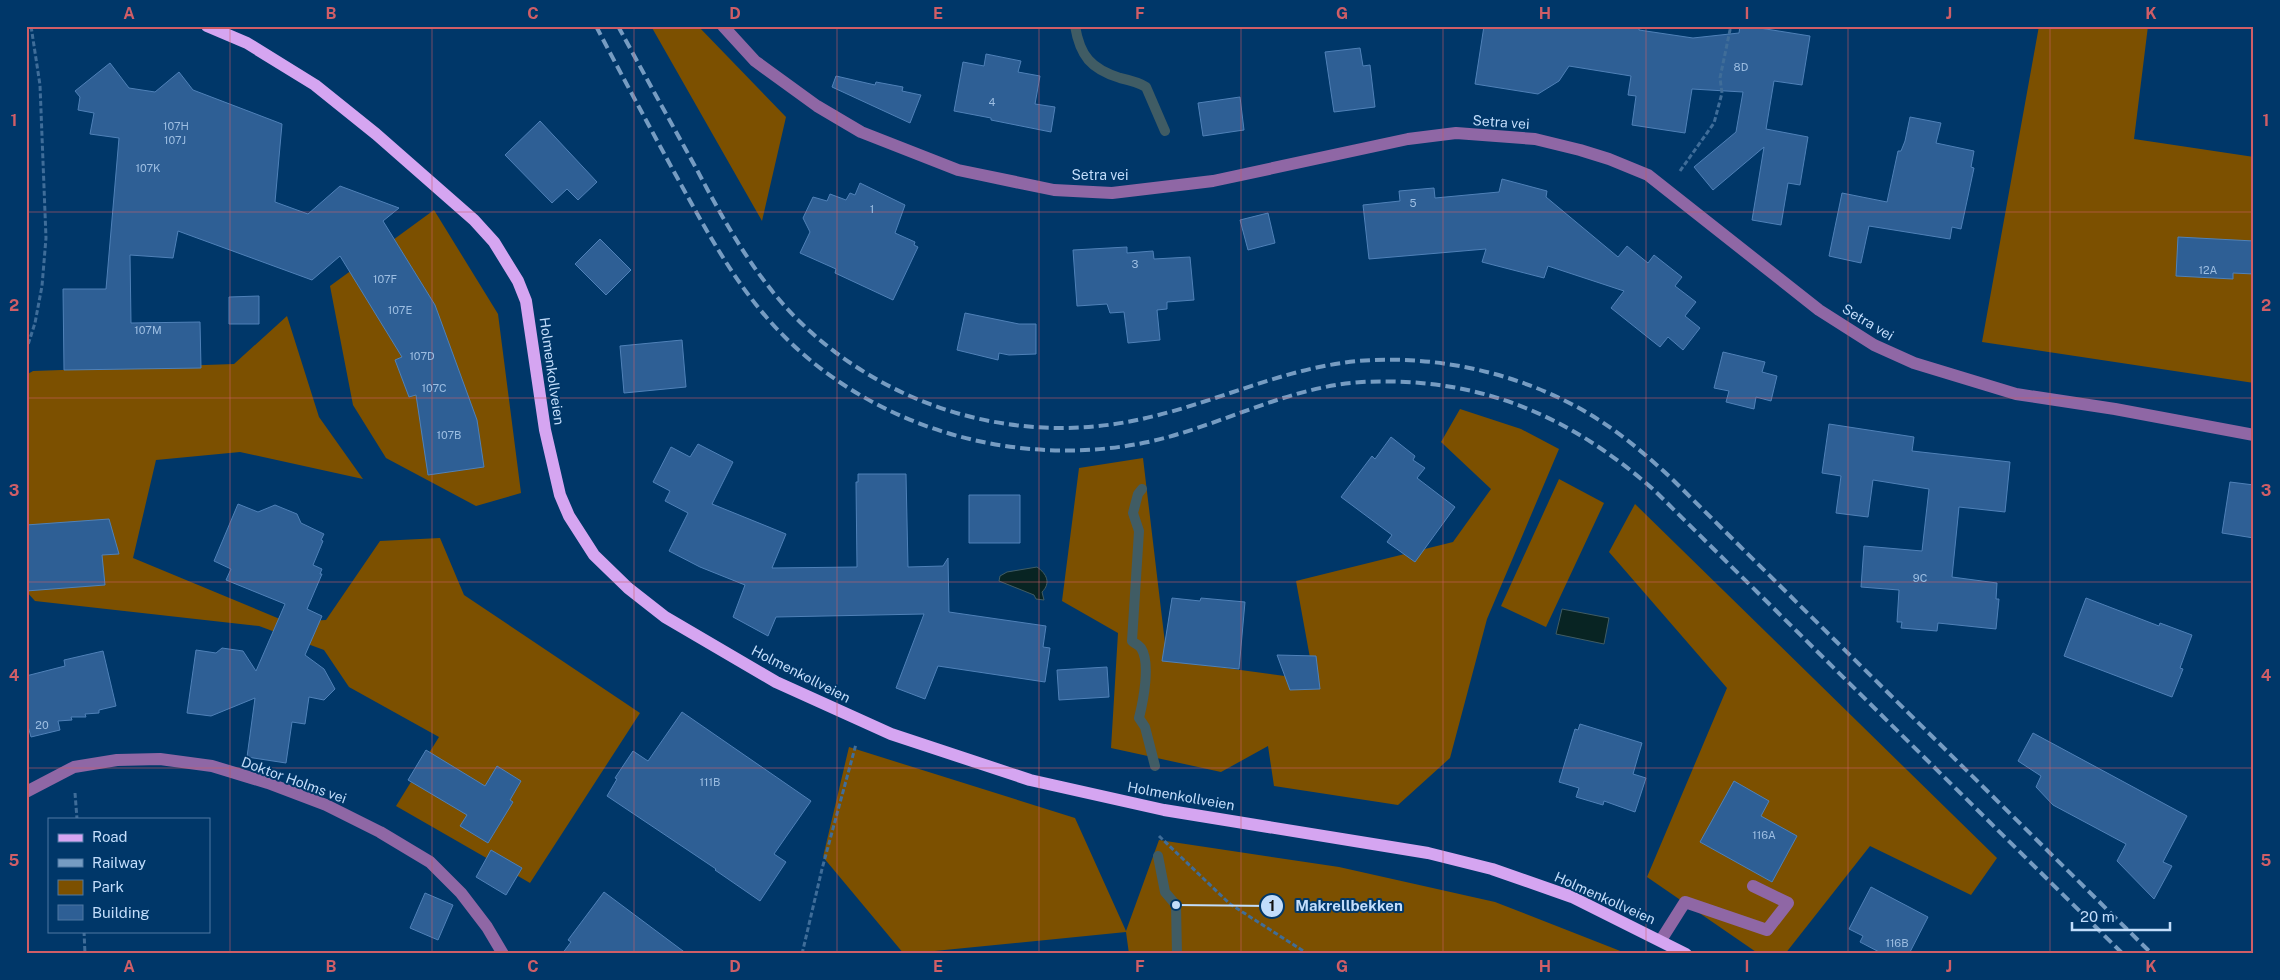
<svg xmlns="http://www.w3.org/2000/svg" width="2280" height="980" viewBox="0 0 2280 980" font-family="'Public Sans',sans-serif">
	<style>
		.green { fill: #7c5000 }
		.water { fill: #082423; stroke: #405c64 }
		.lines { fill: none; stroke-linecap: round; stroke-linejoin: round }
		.stream { stroke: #405c64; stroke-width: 10 }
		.building { fill: #2e5f95; stroke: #4f81b8 }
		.path { stroke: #3f6d99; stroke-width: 3; stroke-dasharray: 5 2.5; stroke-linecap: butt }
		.minor { stroke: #8f67a5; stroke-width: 12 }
		.major { stroke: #d5a5f1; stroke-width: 12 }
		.rail { stroke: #769cc2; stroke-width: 4; stroke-dasharray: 10 5; stroke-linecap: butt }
		.grid { fill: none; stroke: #d05e67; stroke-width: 1; stroke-opacity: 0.55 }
		.labels { text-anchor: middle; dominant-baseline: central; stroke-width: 4; stroke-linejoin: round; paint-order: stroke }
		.number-label { font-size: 11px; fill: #9dbee2 }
		.street-label { font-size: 14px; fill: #c2ddfb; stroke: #003769 }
		.leader { fill: none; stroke: #c2ddfb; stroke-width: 2 }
		.callout-dot { fill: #c2ddfb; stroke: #003769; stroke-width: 2 }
		.mark-label { font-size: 15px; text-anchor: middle; font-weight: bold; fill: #111 }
		.callout-label { font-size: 15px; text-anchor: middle; font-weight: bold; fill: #c2ddfb; stroke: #003769; stroke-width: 4; stroke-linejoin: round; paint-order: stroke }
		.neatline { fill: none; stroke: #d05e67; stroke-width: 2 }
		.grid-label { font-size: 16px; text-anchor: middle; font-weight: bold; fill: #d05e67 }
	</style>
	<rect width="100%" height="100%" fill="#003769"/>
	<!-- green -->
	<path class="green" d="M651,26H698L786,117L762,221Z
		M2039,26H2148L2134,139L2254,157V383L1982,342Z
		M434,210L498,314L521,493L476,506L386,458L353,405L330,286Z
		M287,316L319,417L363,479L240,452L156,460L133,558L287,622L326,620L380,541L440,538L464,595L640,713L530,883L396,806L439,737L349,687L324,650L259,626L35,601L26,591V375L33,371L234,364Z
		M1460,409L1521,429L1559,449L1487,619L1450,758L1398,805L1274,786L1268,746L1221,772L1111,748L1118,633L1062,601L1079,468L1143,458L1167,660L1314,680L1296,581L1453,542L1491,489L1441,442Z
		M1559,479L1604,503L1546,627L1501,606Z
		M1635,504L1997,858L1971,895L1870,846L1785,954H1759L1647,877L1727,688L1609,552Z
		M849,747L1075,818L1126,931L1159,840L1339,867L1495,902L1628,954H1129L1126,932L904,954L823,857Z"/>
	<!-- water -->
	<path class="water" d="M1037,567C1047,574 1051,583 1042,592L1044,600L1036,599L1034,595L999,581L1000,576L1007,572Z
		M1562,609L1609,618L1604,644L1556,634Z"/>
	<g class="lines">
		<!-- stream -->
		<path class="stream" d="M1075,26C1080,56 1091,69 1120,78C1129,80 1138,82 1146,87L1165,131
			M1142,489L1138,494L1133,513L1139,531L1132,641C1134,643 1139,645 1141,648C1151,663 1143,702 1139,718L1145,727L1155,766
			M1158,856L1165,892L1176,905L1177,954"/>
	</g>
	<!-- building -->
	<path class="building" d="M1484,26H1639V30L1693,38L1739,33L1740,26H1747L1810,36L1802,85L1774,81L1766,129L1808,137L1800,185L1788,183L1781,225L1752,220L1764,147L1713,190L1694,167L1736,132L1743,92L1692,89L1685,133L1632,125L1636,96L1628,95L1631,76L1569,66L1559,81L1538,94L1475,84Z
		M1360,48L1363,66L1370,65L1375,107L1334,112L1325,52Z
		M986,54L1021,61L1018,72L1040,76L1035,104L1055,107L1051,132L991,120V118L954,111L963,62L984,66Z
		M110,63L129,88L155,92L179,72L193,90L282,124L275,202L308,214L340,186L399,208L383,221L435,305L477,420L484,467L428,475L416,395L409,397L395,360L402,357L340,256L312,280L178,231L173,258L130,255L131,323L200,322L201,368L64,370L63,289H106L119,138L90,134L94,113L78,110L80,97L75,91Z
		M836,76L875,85L876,82L903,87L902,91L921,95L910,123L832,87Z
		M1240,97L1244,130L1203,136L1198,103Z
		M1910,117L1941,123L1936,143L1974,151L1971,167L1974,168L1961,229L1952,227L1950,239L1869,226L1861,263L1829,256L1842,193L1887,202L1898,151H1901L1905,141Z
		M540,121L597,182L578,200L567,189L552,203L505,155Z
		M1502,179L1547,191L1546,197L1618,257L1627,246L1648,263L1654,255L1682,277L1675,286L1696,302L1685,316L1700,328L1683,350L1668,337L1660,347L1611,308L1624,291L1548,266L1544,278L1482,262L1486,249L1369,259L1363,205L1400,201L1399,191L1434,188L1435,198L1499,192Z
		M860,183L905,205L895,233L915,242L914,245L918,247L893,300L835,273L836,269L800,253L810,232L803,218L813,197L827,201L830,194L846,200L850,193L855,195Z
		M1268,213L1275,243L1248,250L1240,220Z
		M2178,237L2254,241V274L2233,273V279L2176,276Z
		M600,239L631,270L606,295L575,264Z
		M1127,247V253L1153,251L1154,259L1190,257L1194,300L1167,302V309L1157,310L1160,340L1128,343L1124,312L1110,313L1107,304L1077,306L1073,250Z
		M259,296V324H229V297Z
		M965,313L1019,324H1036V354L1009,355L999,353L998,360L957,350Z
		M682,340L686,387L624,393L620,346Z
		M1723,352L1765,362L1762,372L1777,376L1771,401L1756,397L1754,409L1726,402L1729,391L1714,388Z
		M1829,424L1914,437L1912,451L2010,462L2005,512L1959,507L1952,577L1997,583L1996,599H1999L1996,629L1938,623L1937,631L1901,628L1902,622H1897L1899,590L1861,587L1864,546L1922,551L1929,489L1873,480L1868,517L1836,513L1841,476L1822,473Z
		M1391,437L1415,456L1413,460L1425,468L1417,478L1455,507L1415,562L1387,542L1392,535L1341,497L1372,456L1375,459Z
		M698,444L733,462L712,504L786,534L772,568L857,567L856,482H858V474H906L908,567L943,566L948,558L949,612L1046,626L1043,647L1050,648L1045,682L938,666L925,699L896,688L924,614L776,617L768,636L733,617L745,585L700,567L669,551L688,513L665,501L670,491L653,482L671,447L690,457Z
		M2230,482L2254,485V538L2222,533Z
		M969,495H1020V543H969Z
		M238,504L258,512L275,505L297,514L301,523L324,534L321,540L323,541L313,565L322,569L320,574H322L307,609L322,616L305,655L324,669L335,689L324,700L309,697L305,724L292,722L286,763L247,757L255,698L211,716L187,713L196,650L216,653L222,648L243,651L256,671L285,604L226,580L231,569L214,561Z
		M109,519L119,554L102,555L105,585L26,591V525Z
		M1172,598L1200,601L1201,598L1245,602L1239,669L1162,661Z
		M2086,598L2159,626L2160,623L2192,635L2180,668L2183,669L2172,697L2064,656Z
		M103,651L116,706L99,710V713L85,714L86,717H71L72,720L58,721L60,730L31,737L26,719V676L65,666L64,660Z
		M1277,655L1316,656L1320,689L1290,690Z
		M1107,667L1109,697L1059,700L1057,670Z
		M682,712L811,801L774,854L786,862L760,901L715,870L716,869L607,796L617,779L615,778L633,751L648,761Z
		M1580,724L1642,743L1633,774L1646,778L1635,812L1604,801L1603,805L1576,797L1579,788L1559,782L1575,729L1578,730Z
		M2033,733L2187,816L2163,862L2172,866L2154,899L2117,861L2126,844L2053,805L2036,787L2041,776L2018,761Z
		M426,750L485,786L497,766L521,781L510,800L513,802L488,843L460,826L467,815L408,780Z
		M1734,781L1769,801L1761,816L1797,836L1772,882L1700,842Z
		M491,850L522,868L506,895L476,877Z
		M1871,887L1928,917L1909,954H1883L1860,942L1863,936L1849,929Z
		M604,892L687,954H562L571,942L568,940Z
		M425,893L453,905L438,940L410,928Z"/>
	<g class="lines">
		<!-- path -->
		<path class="path" d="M1680,171L1714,123L1722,93L1720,78L1730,30L1729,26
			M26,351L35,323L42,286L46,238L40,85L31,26
			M75,793L77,819
			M1159,836L1230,904L1308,954
			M84,931L85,954
			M802,954L822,869L856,744"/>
		<!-- minor -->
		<path class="minor" d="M723,26L755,61L817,106L861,132L958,170L1054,190L1112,193L1213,181L1408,139L1456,133L1535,139L1580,150L1609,159L1648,175L1819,310L1874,345L1914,363L2016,394L2115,409L2254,435
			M26,792L74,767L117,760L160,759L212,766L268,783L326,805L380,832L430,862L461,893L487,927L503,954
			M1661,940L1685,902L1767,930L1788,903L1753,886"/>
		<!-- major -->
		<path class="major" d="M207,26L247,43L315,85L376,134L474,220L494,242L518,281L526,301L545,430L560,495L569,516L594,555L628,588L665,617L776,682L891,734L1030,780L1164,810L1428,853L1492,869L1572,897L1686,954"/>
		<!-- rail -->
		<path class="rail" d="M596,26C621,74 647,122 673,170C704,226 733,282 777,329C870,428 1016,470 1148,442C1221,426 1286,387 1362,382C1478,376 1569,415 1654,490L2123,954
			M618,26C644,74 670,121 696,168C724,221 753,274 796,318C887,409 1020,448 1146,418C1217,402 1284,368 1358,361C1440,354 1529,375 1599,420C1624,436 1647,456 1669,476L2152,954"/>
	</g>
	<!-- grid -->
	<path class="grid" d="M230,26V954M432,26V954M634,26V954M837,26V954M1039,26V954M1241,26V954M1443,26V954M1646,26V954M1848,26V954M2050,26V954M26,212H2254M26,398H2254M26,582H2254M26,768H2254"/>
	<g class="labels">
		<!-- number labels -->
		<g class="number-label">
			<text x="1741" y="67">8D</text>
			<text x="992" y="102">4</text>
			<text x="176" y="126">107H</text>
			<text x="175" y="140">107J</text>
			<text x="148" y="168">107K</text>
			<text x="1413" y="203">5</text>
			<text x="872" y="209">1</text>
			<text x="1135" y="264">3</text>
			<text x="2208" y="270">12A</text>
			<text x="385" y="279">107F</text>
			<text x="400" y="310">107E</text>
			<text x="148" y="330">107M</text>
			<text x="422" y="356">107D</text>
			<text x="434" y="388">107C</text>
			<text x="449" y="435">107B</text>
			<text x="1920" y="578">9C</text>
			<text x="42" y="725">20</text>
			<text x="710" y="782">111B</text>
			<text x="1764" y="835">116A</text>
			<text x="1897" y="943">116B</text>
		</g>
		<!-- street labels -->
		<g class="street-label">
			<text transform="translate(1501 122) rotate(4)">Setra vei</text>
			<text x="1100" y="175">Setra vei</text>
			<text transform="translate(1868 322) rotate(31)">Setra vei</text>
			<text transform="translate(552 371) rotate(82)">Holmenkollveien</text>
			<text transform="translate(801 674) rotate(27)">Holmenkollveien</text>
			<text transform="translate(294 780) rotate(20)">Doktor Holms vei</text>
			<text transform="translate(1181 796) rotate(10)">Holmenkollveien</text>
			<text transform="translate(1605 898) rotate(24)">Holmenkollveien</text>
		</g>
	</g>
	<!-- callouts -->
	<path class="leader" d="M1176 905L1272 906"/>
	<g class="callout-dot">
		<circle cx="1176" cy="905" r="5"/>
		<circle cx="1272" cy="906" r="12"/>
	</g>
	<g class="mark-label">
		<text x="1272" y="911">1</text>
	</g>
	<g class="callout-label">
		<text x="1349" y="911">Makrellbekken</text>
	</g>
	<!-- border -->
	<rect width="2280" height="980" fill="none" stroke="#003769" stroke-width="55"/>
	<!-- legend -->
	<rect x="48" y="818" width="162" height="115" fill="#003769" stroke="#4e79a3"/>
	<rect x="58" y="834" width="25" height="8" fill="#d5a5f1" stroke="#4e79a3"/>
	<text x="92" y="842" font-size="15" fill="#c2ddfb">Road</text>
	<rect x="58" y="859" width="25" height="8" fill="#769cc2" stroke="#4e79a3"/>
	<text x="92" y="868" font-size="15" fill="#c2ddfb">Railway</text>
	<rect x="58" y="880" width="25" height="15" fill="#7c5000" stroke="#4e79a3"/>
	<text x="92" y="892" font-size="15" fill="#c2ddfb">Park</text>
	<rect x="58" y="905" width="25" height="15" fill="#2e5f95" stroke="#4e79a3"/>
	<text x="92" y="918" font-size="15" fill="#c2ddfb">Building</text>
	<!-- scale -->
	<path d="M2072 922v8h98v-8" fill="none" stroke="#c2ddfb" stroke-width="2.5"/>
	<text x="2080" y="922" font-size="15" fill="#c2ddfb" stroke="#003769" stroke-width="4" paint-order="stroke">20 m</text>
	<rect x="28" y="28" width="2224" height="924" class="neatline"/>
	<g class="grid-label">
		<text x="129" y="19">A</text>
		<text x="331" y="19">B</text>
		<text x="533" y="19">C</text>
		<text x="735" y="19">D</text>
		<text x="938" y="19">E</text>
		<text x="1140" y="19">F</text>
		<text x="1342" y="19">G</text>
		<text x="1545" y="19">H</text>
		<text x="1747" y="19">I</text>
		<text x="1949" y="19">J</text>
		<text x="2151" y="19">K</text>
		<text x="14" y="126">1</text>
		<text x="2266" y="126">1</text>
		<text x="14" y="311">2</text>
		<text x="2266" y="311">2</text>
		<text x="14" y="496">3</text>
		<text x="2266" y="496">3</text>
		<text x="14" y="681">4</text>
		<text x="2266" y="681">4</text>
		<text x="14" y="866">5</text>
		<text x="2266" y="866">5</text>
		<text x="129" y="972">A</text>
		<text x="331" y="972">B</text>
		<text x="533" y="972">C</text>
		<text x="735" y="972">D</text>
		<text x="938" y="972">E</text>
		<text x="1140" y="972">F</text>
		<text x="1342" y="972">G</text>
		<text x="1545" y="972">H</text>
		<text x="1747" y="972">I</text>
		<text x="1949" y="972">J</text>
		<text x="2151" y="972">K</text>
	</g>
</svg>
